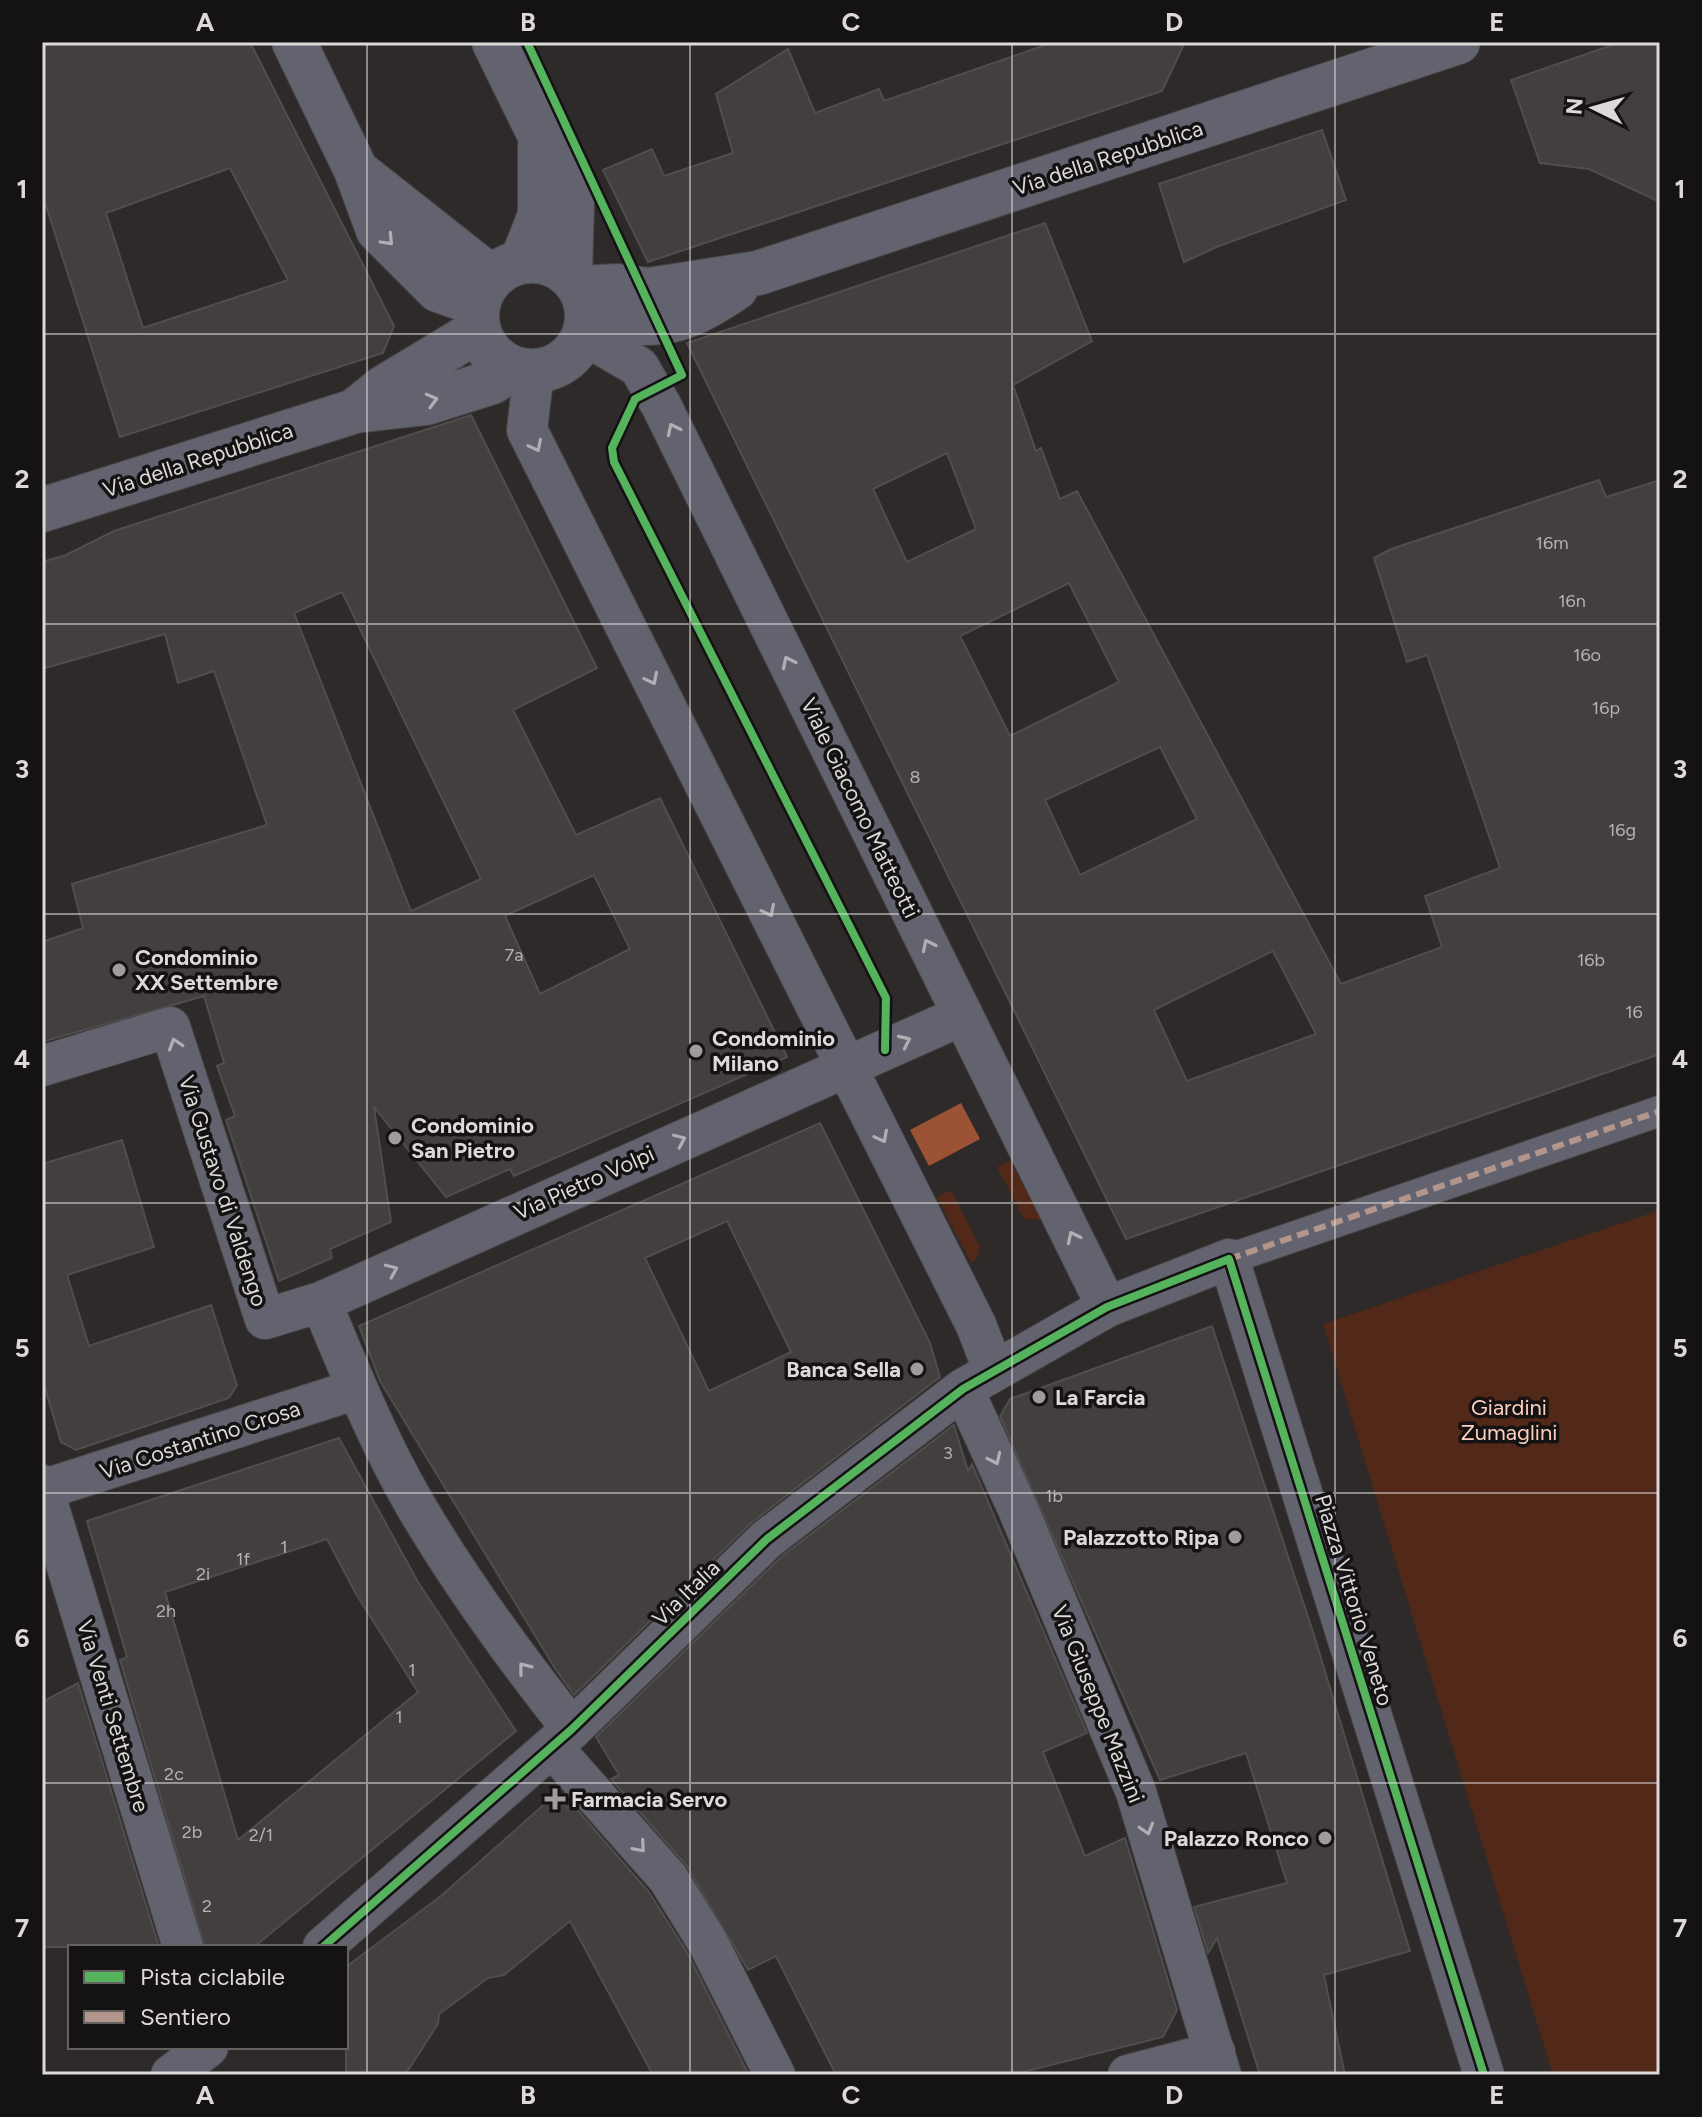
<svg xmlns="http://www.w3.org/2000/svg" width="1702" height="2117" viewBox="0 0 1702 2117" font-family="Figtree,sans-serif">
	<style>
		.green { fill: #522818 }
		.water { fill: #9c5234 }
		.building { fill: #423f3e; stroke: #504d4d; stroke-width: 2; fill-rule: evenodd }
		.lines { fill: none; stroke-linecap: round; stroke-linejoin: round }
		.pedestrian-casing { stroke: #484646; stroke-width: 32 }
		.minor-casing { stroke: #484646; stroke-width: 42 }
		.tertiary-casing { stroke: #484646; stroke-width: 46 }
		.pedestrian { stroke: #63626f; stroke-width: 30 }
		.minor { stroke: #63626f; stroke-width: 40 }
		.tertiary { stroke: #63626f; stroke-width: 44 }
		.quiet { stroke: #b2968c; stroke-width: 6; stroke-dasharray: 12 6; stroke-linecap: butt }
		.cycleway-casing { stroke: #141212; stroke-width: 13 }
		.cycleway { stroke: #56b35d; stroke-width: 8 }
		.oneway { stroke: #b2afb3 }
		.grid { fill: none; stroke: #dcd9d8; stroke-width: 2; stroke-opacity: 0.55 }
		.poi-dot { fill: #9f9c9b; stroke: #141212; stroke-width: 3 }
		.labels { text-anchor: middle; dominant-baseline: central; stroke-width: 7; stroke-linejoin: round; paint-order: stroke }
		.number-label { font-size: 18px; fill: #b6b2b2 }
		.street-label { font-size: 22px; fill: #dcd9d8; stroke: #141212 }
		.poi-label { font-size: 22px; font-weight: bold; fill: #dcd9d8; stroke: #141212; text-anchor: start }
		.park-label { font-size: 22px; fill: #fecfbd; stroke: #141212 }
		.neatline { fill: none; stroke: #dcd9d8; stroke-width: 3 }
		.grid-label { font-size: 26px; text-anchor: middle; font-weight: bold; fill: #dcd9d8 }
	</style>
	<rect width="100%" height="100%" fill="#2d2a29"/>
	<!-- green -->
	<path class="green" d="M1010,1160L1042,1220L1024,1219L997,1167Z
		M951,1190L980,1247L976,1260L971,1263L937,1197Z
		M1660,1210V2075H1553L1323,1324Z"/>
	<!-- water -->
	<path class="water" d="M961,1103L980,1139L929,1166L910,1130Z"/>
	<!-- building -->
	<path class="building" d="M42,42H250L394,326L383,353L120,437L42,193ZM230,168L288,280L143,328L106,213Z
		M1054,42H1185L1162,91L648,262L603,170L652,149L664,176L733,153L716,94L788,49L815,113L879,89L884,101Z
		M1621,42H1660V202L1589,169L1540,163L1511,80Z
		M1322,130L1346,200L1219,246L1184,262L1159,184Z
		M1045,223L1092,341L1013,385L1036,451L1041,448L1060,499L1077,491L1341,984L1442,947L1425,896L1500,868L1427,655L1407,662L1374,558L1391,549L1599,480L1606,497L1660,480V1054L1126,1239L687,343ZM947,453L976,529L907,562L873,489ZM1069,583L1119,682L1010,736L960,636ZM1160,747L1197,819L1080,875L1045,800ZM1273,951L1316,1034L1187,1081L1154,1010Z
		M471,415L597,668L513,710L576,835L660,798L787,1057L514,1176L510,1169L446,1197L374,1107L391,1222L330,1249L332,1258L279,1281L226,1120L235,1116L217,1066L224,1063L204,996L42,1042V942L83,928L72,884L267,825L214,671L178,683L165,634L42,669V562L66,555L114,531ZM342,592L481,879L411,911L294,613ZM594,875L630,949L540,994L505,916Z
		M820,1123L930,1343L940,1377L751,1523L574,1695L556,1670L380,1381L359,1326ZM727,1221L791,1352L709,1391L645,1258Z
		M122,1140L154,1247L67,1275L89,1346L211,1305L237,1385L229,1398L76,1450L61,1442L42,1378V1164Z
		M1212,1326L1313,1632L1410,1951L1324,1975L1345,2075H1260L1217,1938L1208,1953L1194,1907L1287,1883L1246,1753L1160,1780L1000,1416L1010,1399Z
		M954,1425L968,1471L972,1464L1087,1733L1043,1752L1085,1856L1125,1838L1177,2010L1163,2037L1011,2075H836L776,1956L748,1970L687,1866L611,1779L619,1775L596,1737L782,1556Z
		M339,1438L418,1582L516,1731L254,1947H205L120,1660L127,1657L87,1521ZM327,1539L356,1594L418,1692L238,1840L165,1592Z
		M78,1683L159,1947H42V1702Z
		M557,1793L567,1808L572,1804L649,1892L688,1954L749,2075H653L570,1921L504,1975L488,1978L439,2014L438,2024L405,2075H346V1967L441,1896Z"/>
	<g class="lines">
		<!-- pedestrian casing -->
		<g class="pedestrian-casing">
			<path id="pedestrian" d="M1229,1259L1660,1111"/>
		</g>
		<!-- minor casing -->
		<g class="minor-casing">
			<path id="minor" d="M584,335L639,367L661,405L1107,1307
				M534,371L527,430L976,1325L993,1369
				M42,1066L170,1027L265,1319L321,1302C349,1369 377,1439 414,1503C460,1582 515,1657 572,1729
				M321,1302L963,1015
				M963,1389L1018,1509L1136,1792L1221,2075
				M42,1485L183,1947
				M42,1490L357,1389
				M552,1747L668,1878L708,1943L775,2075
				M323,1947L572,1729L767,1539L963,1389L1107,1307L1229,1259L1484,2075
				M171,2075L208,2047
				M1128,2075L1215,2052"/>
		</g>
		<!-- tertiary casing -->
		<g class="tertiary-casing">
			<path id="tertiary" d="M294,42L356,170L378,230L438,290L478,304
				M494,42L572,201L570,275
				M359,173L492,278
				M477 316a55 55 0 1 1 110 0a55 55 0 1 1-110 0Z
				M522,261L540,215V147
				M580,288L617,286L649,290L758,273L1458,42
				M588,319C659,325 674,330 736,288
				M357,409L383,388L479,330
				M42,510L355,411L426,403L492,382L513,368"/>
		</g>
		<!-- pedestrian -->
		<use href="#pedestrian" class="pedestrian"/>
		<!-- minor -->
		<use href="#minor" class="minor"/>
		<!-- tertiary -->
		<use href="#tertiary" class="tertiary"/>
		<!-- quiet -->
		<path class="quiet" d="M1229,1259L1660,1111"/>
		<!-- cycleway casing -->
		<g class="cycleway-casing">
			<path id="cycleway" d="M527,42L682,375L635,399L612,448L614,462L886,998L885,1050
				M323,1947L572,1729L767,1539L963,1389L1107,1307L1229,1259L1484,2075"/>
		</g>
		<!-- cycleway -->
		<use href="#cycleway" class="cycleway"/>
	</g>
	<!-- one-way arrows -->
	<defs><path id="oneway-chevron" d="M-2-3.5L2.5 0L-2 3.5" fill="none" stroke-width="1.6" stroke-linecap="round" stroke-linejoin="round" transform="scale(2)"/></defs>
	<g class="oneway">
		<use href="#oneway-chevron" transform="translate(388 240) rotate(46)"/>
		<use href="#oneway-chevron" transform="translate(432 400) rotate(-15)"/>
		<use href="#oneway-chevron" transform="translate(673 429) rotate(-116)"/>
		<use href="#oneway-chevron" transform="translate(536 446) rotate(63)"/>
		<use href="#oneway-chevron" transform="translate(788 662) rotate(-116)"/>
		<use href="#oneway-chevron" transform="translate(652 679) rotate(63)"/>
		<use href="#oneway-chevron" transform="translate(769 911) rotate(63)"/>
		<use href="#oneway-chevron" transform="translate(928 945) rotate(-116)"/>
		<use href="#oneway-chevron" transform="translate(905 1041) rotate(-25)"/>
		<use href="#oneway-chevron" transform="translate(175 1044) rotate(-108)"/>
		<use href="#oneway-chevron" transform="translate(882 1137) rotate(63)"/>
		<use href="#oneway-chevron" transform="translate(680 1140) rotate(-24)"/>
		<use href="#oneway-chevron" transform="translate(1073 1237) rotate(-116)"/>
		<use href="#oneway-chevron" transform="translate(392 1270) rotate(-24)"/>
		<use href="#oneway-chevron" transform="translate(995 1459) rotate(65)"/>
		<use href="#oneway-chevron" transform="translate(524 1668) rotate(-128)"/>
		<use href="#oneway-chevron" transform="translate(1147 1829) rotate(73)"/>
		<use href="#oneway-chevron" transform="translate(640 1847) rotate(49)"/>
	</g>
	<!-- grid -->
	<path class="grid" d="M367,42V2075M690,42V2075M1012,42V2075M1335,42V2075M42,334H1660M42,624H1660M42,914H1660M42,1203H1660M42,1493H1660M42,1783H1660"/>
	<!-- markers -->
	<g class="poi-dot">
		<circle cx="119" cy="970" r="8"/>
		<circle cx="696" cy="1051" r="8"/>
		<circle cx="395" cy="1138" r="8"/>
		<circle cx="917" cy="1369" r="8"/>
		<circle cx="1039" cy="1397" r="8"/>
		<circle cx="1235" cy="1537" r="8"/>
		<path d="M551 1787h8v8h8v8h-8v8h-8v-8h-8v-8h8z"/>
		<circle cx="1325" cy="1838" r="8"/>
	</g>
	<g class="labels">
		<!-- number labels -->
		<g class="number-label">
			<text x="1552" y="543">16m</text>
			<text x="1572" y="601">16n</text>
			<text x="1587" y="655">16o</text>
			<text x="1606" y="708">16p</text>
			<text x="915" y="777">8</text>
			<text x="1622" y="830">16g</text>
			<text x="514" y="955">7a</text>
			<text x="1591" y="960">16b</text>
			<text x="1634" y="1012">16</text>
			<text x="948" y="1453">3</text>
			<text x="1054" y="1496">1b</text>
			<text x="284" y="1547">1</text>
			<text x="243" y="1559">1f</text>
			<text x="203" y="1574">2i</text>
			<text x="166" y="1611">2h</text>
			<text x="412" y="1670">1</text>
			<text x="399" y="1717">1</text>
			<text x="174" y="1774">2c</text>
			<text x="192" y="1832">2b</text>
			<text x="261" y="1835">2/1</text>
			<text x="207" y="1906">2</text>
		</g>
		<!-- street labels -->
		<g class="street-label">
			<text transform="translate(1108 158) rotate(-18)">Via della Repubblica</text>
			<text transform="translate(198 460) rotate(-18)">Via della Repubblica</text>
			<text transform="translate(860 808) rotate(64)">Viale Giacomo Matteotti</text>
			<text transform="translate(584 1183) rotate(-24)">Via Pietro Volpi</text>
			<text transform="translate(223 1191) rotate(72)">Via Gustavo di Valdengo</text>
			<text transform="translate(200 1440) rotate(-18)">Via Costantino Crosa</text>
			<text transform="translate(686 1593) rotate(-44)">Via Italia</text>
			<text transform="translate(1354 1600) rotate(73)">Piazza Vittorio Veneto</text>
			<text transform="translate(1098 1704) rotate(68)">Via Giuseppe Mazzini</text>
			<text transform="translate(113 1716) rotate(73)">Via Venti Settembre</text>
		</g>
		<!-- poi labels -->
		<g class="poi-label">
			<text x="135" y="957">Condominio<tspan x="135" dy="25">XX Settembre</tspan></text>
			<text x="712" y="1038">Condominio<tspan x="712" dy="25">Milano</tspan></text>
			<text x="411" y="1125">Condominio<tspan x="411" dy="25">San Pietro</tspan></text>
			<text x="901" y="1369" text-anchor="end">Banca Sella</text>
			<text x="1055" y="1397">La Farcia</text>
			<text x="1219" y="1537" text-anchor="end">Palazzotto Ripa</text>
			<text x="571" y="1799">Farmacia Servo</text>
			<text x="1309" y="1838" text-anchor="end">Palazzo Ronco</text>
		</g>
		<!-- park labels -->
		<g class="park-label">
			<text x="1509" y="1407">Giardini<tspan x="1509" dy="25">Zumaglini</tspan></text>
		</g>
	</g>
	<!-- border -->
	<rect width="1702" height="2117" fill="none" stroke="#141212" stroke-width="88"/>
	<!-- legend -->
	<rect x="68" y="1945" width="280" height="104" fill="#141212" stroke="#646261" stroke-width="2"/>
	<rect x="84" y="1971" width="40" height="12" fill="#56b35d" stroke="#646261" stroke-width="2"/>
	<text x="140" y="1985" font-size="24" fill="#dcd9d8">Pista ciclabile</text>
	<rect x="84" y="2011" width="40" height="12" fill="#b2968c" stroke="#646261" stroke-width="2"/>
	<text x="140" y="2025" font-size="24" fill="#dcd9d8">Sentiero</text>
	<!-- north arrow -->
	<g transform="translate(1594 108) rotate(275)" stroke="#141212" stroke-width="6" paint-order="stroke">
	<path d="M0-6L14 30L0 20L-14 30Z" fill="#dcd9d8"/>
	<text y="-12" font-size="22" font-weight="bold" text-anchor="middle" fill="#dcd9d8">N</text>
	</g>
	<rect x="44" y="44" width="1614" height="2029" class="neatline"/>
	<g class="grid-label">
		<text x="205" y="31">A</text>
		<text x="528" y="31">B</text>
		<text x="851" y="31">C</text>
		<text x="1174" y="31">D</text>
		<text x="1497" y="31">E</text>
		<text x="22" y="198">1</text>
		<text x="1680" y="198">1</text>
		<text x="22" y="488">2</text>
		<text x="1680" y="488">2</text>
		<text x="22" y="778">3</text>
		<text x="1680" y="778">3</text>
		<text x="22" y="1068">4</text>
		<text x="1680" y="1068">4</text>
		<text x="22" y="1357">5</text>
		<text x="1680" y="1357">5</text>
		<text x="22" y="1647">6</text>
		<text x="1680" y="1647">6</text>
		<text x="22" y="1937">7</text>
		<text x="1680" y="1937">7</text>
		<text x="205" y="2104">A</text>
		<text x="528" y="2104">B</text>
		<text x="851" y="2104">C</text>
		<text x="1174" y="2104">D</text>
		<text x="1497" y="2104">E</text>
	</g>
</svg>
